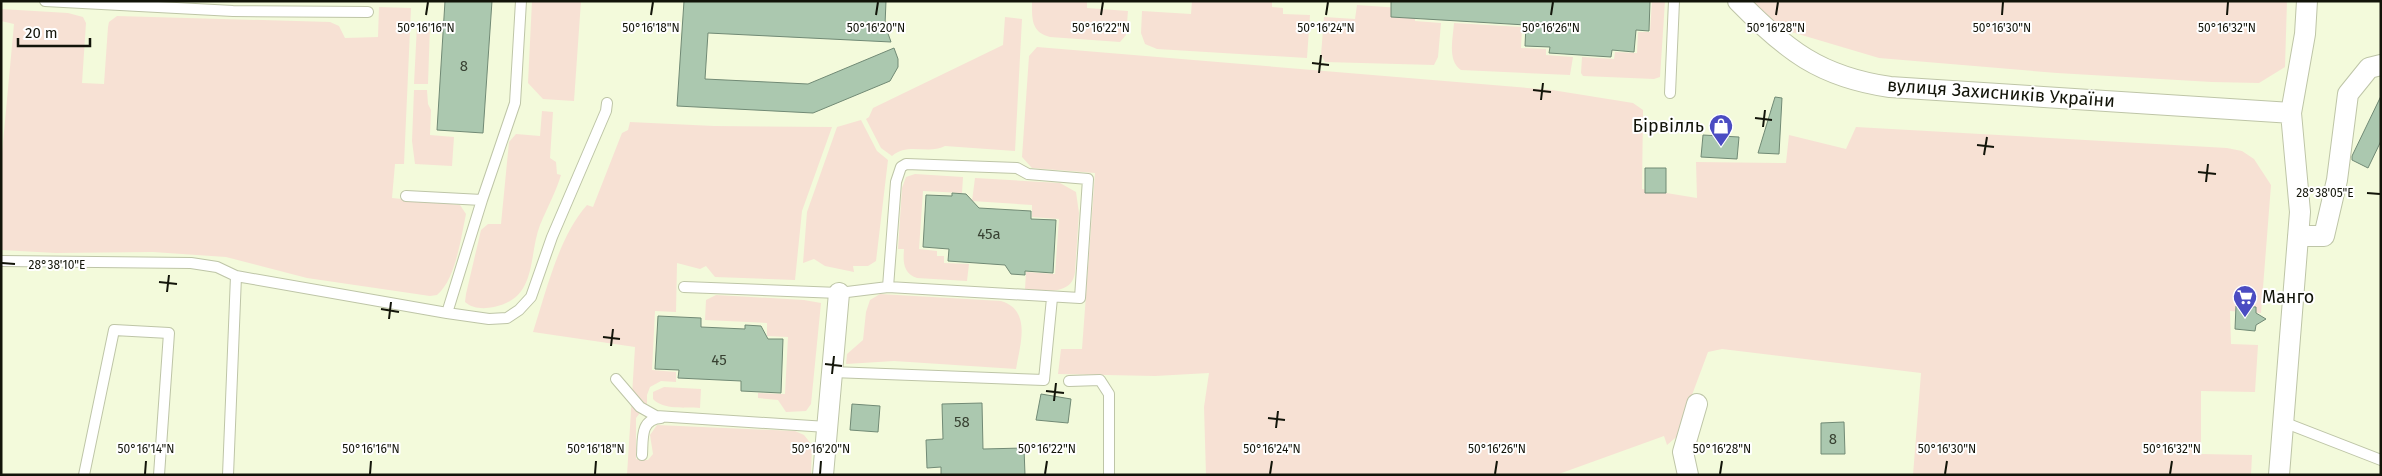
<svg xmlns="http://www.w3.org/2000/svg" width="2382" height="476" viewBox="0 0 2382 476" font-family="'Fira Sans',sans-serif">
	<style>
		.green { fill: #f7e1d4 }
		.building { fill: #abc8af; stroke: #718a75 }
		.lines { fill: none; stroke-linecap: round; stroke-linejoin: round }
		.service-casing { stroke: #bec5a7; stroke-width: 12 }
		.minor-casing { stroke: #bec5a7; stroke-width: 22 }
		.service { stroke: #fff; stroke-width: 10 }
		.minor { stroke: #fff; stroke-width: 20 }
		.ticks { fill: none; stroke: #121409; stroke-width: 2 }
		.labels { text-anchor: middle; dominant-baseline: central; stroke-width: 4; stroke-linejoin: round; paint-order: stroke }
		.number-label { font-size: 15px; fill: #384132 }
		.street-label { font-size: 18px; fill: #121409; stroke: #fff }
		.poi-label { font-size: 18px; fill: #121409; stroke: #fff; text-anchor: end }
		.ticks-label { font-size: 12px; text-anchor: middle; fill: #121409; stroke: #fff; stroke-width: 4; stroke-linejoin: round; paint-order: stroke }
	</style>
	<rect width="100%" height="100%" fill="#f3fadb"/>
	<!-- green -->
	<path class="green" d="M532,1H581L574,101L543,99L528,83Z
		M1032,1L1087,2V8L1128,11L1126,35L1120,42L1050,37C1031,32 1032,19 1032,1Z
		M1192,1H1272V7L1283,8V14L1310,15L1307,58L1157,49L1145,44L1141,33L1142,11L1191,14Z
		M1652,1H1665L1660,77L1654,79L1583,76L1581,73L1582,57L1614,59L1615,52L1637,53L1638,32H1650Z
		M1738,1H2287L2285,67L2259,83L2212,82L2057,73L1879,58L1758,22Z
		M1357,5L1415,9V21L1441,23L1438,57L1434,65L1325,62L1321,55L1324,17L1355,19Z
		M379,7L411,8L404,164H395L392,198L460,205L466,214C461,237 456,279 437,295L430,296L307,278L226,257L153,252L56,253L1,250V164L14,24L1,21V9L68,13L83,17L86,23L82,83L104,84L108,27L109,22L117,16L330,22L339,26L345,38L378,37Z
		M1005,17L1022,19L1015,151L945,146C928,155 908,142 892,156L881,148L866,119L869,117L873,108L1003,45Z
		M1454,23L1522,27L1521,48L1546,49V55L1573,57L1570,75L1461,70C1447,61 1453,38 1454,23Z
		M417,25H430L428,84H414Z
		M1037,47L1552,90L1633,103L1643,110L1642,189L1697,198L1696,162L1786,163L1789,135L1846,149L1856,127L2227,148L2242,151L2254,159L2271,185L2261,313L2230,311L2231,344L2258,345L2255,392L2201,391V454L2252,455L2251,475H1913L1921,373L1722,349L1708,352L1689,403L1681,433L1667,445L1664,436L1556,475H1206L1204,407L1209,373L1155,376L1058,374L1061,349H1082L1095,173L1032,168L1022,157L1029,56Z
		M414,90H427L428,104L431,110L430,135L454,137L452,166L415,164L412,141Z
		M542,111L553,112L550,158L556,162L557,174L561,175C556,192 547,208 540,225C528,256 538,298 494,307C484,309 473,309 465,302L466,294L481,230L488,224H501L509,142L516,134L540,136Z
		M861,120L877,151L888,160L876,261L868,266H853L854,272L825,266L814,259L803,263L807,212L837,127Z
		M630,122L714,126L832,127L802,211L795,280L715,277L706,266L700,269L677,263L676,312L655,311L652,370L676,372V382L661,381L650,387L647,395V404L636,418V459L648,460L653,454L650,435L657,425L795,431L804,435L812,445L811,475H627L635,347L533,332C546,292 559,236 587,205L593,207L620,138L622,133L628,130Z
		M915,174L963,177L962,193L923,191L919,249L937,251V256H944V263L969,264L967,281L917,278C903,273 903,262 904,249H898L902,188L906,177Z
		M975,178L1060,183L1076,192L1079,213L1075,272C1072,297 1042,290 1025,289L1026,272L1055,274L1059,219L1032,217V205L972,201Z
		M880,294L1001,301C1032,310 1020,345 1016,369L894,361L846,364L847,354L863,340L866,312L870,300Z
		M716,295L804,300L821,303L811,404L806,411L786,412L778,400L758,398V393L785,394L788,337L767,336V323L705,320L706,300Z
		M664,387L701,389L700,408C686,407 663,410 653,399V392Z"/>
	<!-- building -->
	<path class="building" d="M445,1H492L483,133L437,130Z
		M684,1H886L885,25L891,42L708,33L705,79L808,84L894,48L898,59V67L890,81L813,113L677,106Z
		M1391,1H1650L1649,31L1636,30L1634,52L1612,50L1611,57L1549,53L1550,47L1525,46L1526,25L1391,17Z
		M2381,96V141L2368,168L2352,160V156Z
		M1775,97L1782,98L1779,154L1758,153Z
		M1703,135L1739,137L1737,159L1701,157Z
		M1645,168H1666V193H1645Z
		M952,193L966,194L979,208L1031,211V219L1056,220L1053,273L1025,271V275L1011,274L1005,265L948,261L949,249L923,247L926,195L952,196Z
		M2236,306L2256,307V313L2266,319L2256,325L2255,331L2235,329Z
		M658,316L701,318V327L745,329V325L761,326L768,339H783L781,393L741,391V381L678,378L679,370L655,369Z
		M1041,394L1071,399L1068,423L1036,420Z
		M982,403L983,449L1024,448L1025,475H941V467L927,468L926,440L943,439L942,404Z
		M852,404L880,406L878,432L850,430Z
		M1844,422L1845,454H1821V423Z"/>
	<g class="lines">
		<!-- service casing -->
		<g class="service-casing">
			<path id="service" d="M45,1L233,11L368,12
				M1670,93L1674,1
				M406,196L482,200
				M1,261L191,263L217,267L236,276L447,313L489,319L507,318L519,310L531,297L552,237L606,111L607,103
				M684,287L839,293L888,287L1080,298L1088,179L1028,174L1017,168L906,164L901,167L896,182L888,287
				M447,313L482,200L515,103L521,1
				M832,372L1044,380L1052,298
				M616,379L640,407L656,416L827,427
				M1069,381L1100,380L1109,394V475
				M2283,422L2381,460
				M642,455C643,439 640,419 661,418
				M84,475L114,330L169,333L159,475
				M228,475L236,276"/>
		</g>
		<!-- minor casing -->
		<g class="minor-casing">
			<path id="minor" d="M1738,1C1786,50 1820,77 1890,87L2291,113
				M2298,236H2324L2337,180L2348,94L2369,68L2381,65
				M823,475L839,293
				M1688,475L1683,452L1697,404
				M2279,475L2300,212L2291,113L2305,34L2307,1"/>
		</g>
		<!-- service -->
		<use href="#service" class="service"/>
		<!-- minor -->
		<use href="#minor" class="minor"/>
	</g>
	<!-- ticks -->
	<path class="ticks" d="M426,15L428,2M651,15L653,2M876,15L878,2M1101,15L1103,2M1326,15L1328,2M1551,15L1553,2M1776,15L1778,2M2002,15L2003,2M2227,15L2228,2M1312,63L1329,65M1319,73L1321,55M1533,90L1551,92M1541,100L1543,83M1755,118L1772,120M1763,127L1765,110M1977,145L1994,147M1984,155L1987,137M2198,172L2216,174M2206,182L2208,164M2367,193L2380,194M2,263L15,264M159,282L177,284M167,292L169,275M381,309L399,312M389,319L391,302M603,337L620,339M611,346L613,329M825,364L842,366M832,374L834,356M1046,391L1064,393M1054,401L1056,383M1268,418L1285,420M1276,428L1278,411M145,474L146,461M370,474L371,461M595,474L596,461M820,474L821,461M1045,474L1047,461M1270,474L1272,461M1495,474L1497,461M1720,474L1722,461M1945,474L1947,461M2170,474L2172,461"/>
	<!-- icons -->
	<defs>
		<g id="shop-pin" transform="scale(1.25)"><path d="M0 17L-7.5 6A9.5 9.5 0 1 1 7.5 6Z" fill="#4b4cc2" stroke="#fff"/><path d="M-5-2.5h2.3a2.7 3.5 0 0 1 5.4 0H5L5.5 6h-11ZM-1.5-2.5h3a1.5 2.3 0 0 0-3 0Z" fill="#fff"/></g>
		<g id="supermarket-pin" transform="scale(1.25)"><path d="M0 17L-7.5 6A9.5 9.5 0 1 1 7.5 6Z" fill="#4b4cc2" stroke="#fff"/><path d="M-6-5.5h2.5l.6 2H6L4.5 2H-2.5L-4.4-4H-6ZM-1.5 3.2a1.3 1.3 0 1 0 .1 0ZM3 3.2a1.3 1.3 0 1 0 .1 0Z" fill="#fff"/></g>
	</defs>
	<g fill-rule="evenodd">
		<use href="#shop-pin" x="1721" y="126"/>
		<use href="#supermarket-pin" x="2245" y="297"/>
	</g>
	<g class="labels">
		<!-- number labels -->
		<g class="number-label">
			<text x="464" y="66">8</text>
			<text x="989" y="234">45а</text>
			<text x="719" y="360">45</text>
			<text x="962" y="422">58</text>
			<text x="1833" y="439">8</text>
		</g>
		<!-- street labels -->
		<g class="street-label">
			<text transform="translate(2001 93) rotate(4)">вулиця Захисників України</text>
		</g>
		<!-- poi labels -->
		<g class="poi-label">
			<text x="1704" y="126">Бірвілль</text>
			<text x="2262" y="297" text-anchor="start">Манго</text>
		</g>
	</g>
	<g class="ticks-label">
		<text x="426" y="32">50°16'16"N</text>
		<text x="651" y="32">50°16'18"N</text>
		<text x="876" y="32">50°16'20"N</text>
		<text x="1101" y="32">50°16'22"N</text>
		<text x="1326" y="32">50°16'24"N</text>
		<text x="1551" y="32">50°16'26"N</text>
		<text x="1776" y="32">50°16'28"N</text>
		<text x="2002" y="32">50°16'30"N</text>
		<text x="2227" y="32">50°16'32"N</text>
		<text x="2325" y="197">28°38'05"E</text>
		<text x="57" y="269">28°38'10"E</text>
		<text x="146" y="453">50°16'14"N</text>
		<text x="371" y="453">50°16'16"N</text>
		<text x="596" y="453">50°16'18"N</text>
		<text x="821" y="453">50°16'20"N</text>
		<text x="1047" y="453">50°16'22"N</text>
		<text x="1272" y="453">50°16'24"N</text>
		<text x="1497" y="453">50°16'26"N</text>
		<text x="1722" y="453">50°16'28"N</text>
		<text x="1947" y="453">50°16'30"N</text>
		<text x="2172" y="453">50°16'32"N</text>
	</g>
	<!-- border -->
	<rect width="2382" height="476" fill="none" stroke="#121409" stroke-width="5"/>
	<!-- scale -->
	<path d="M18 38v8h72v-8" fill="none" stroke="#121409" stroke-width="2.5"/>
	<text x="25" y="38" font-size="15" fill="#121409" stroke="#ffffff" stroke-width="4" paint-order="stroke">20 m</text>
</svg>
